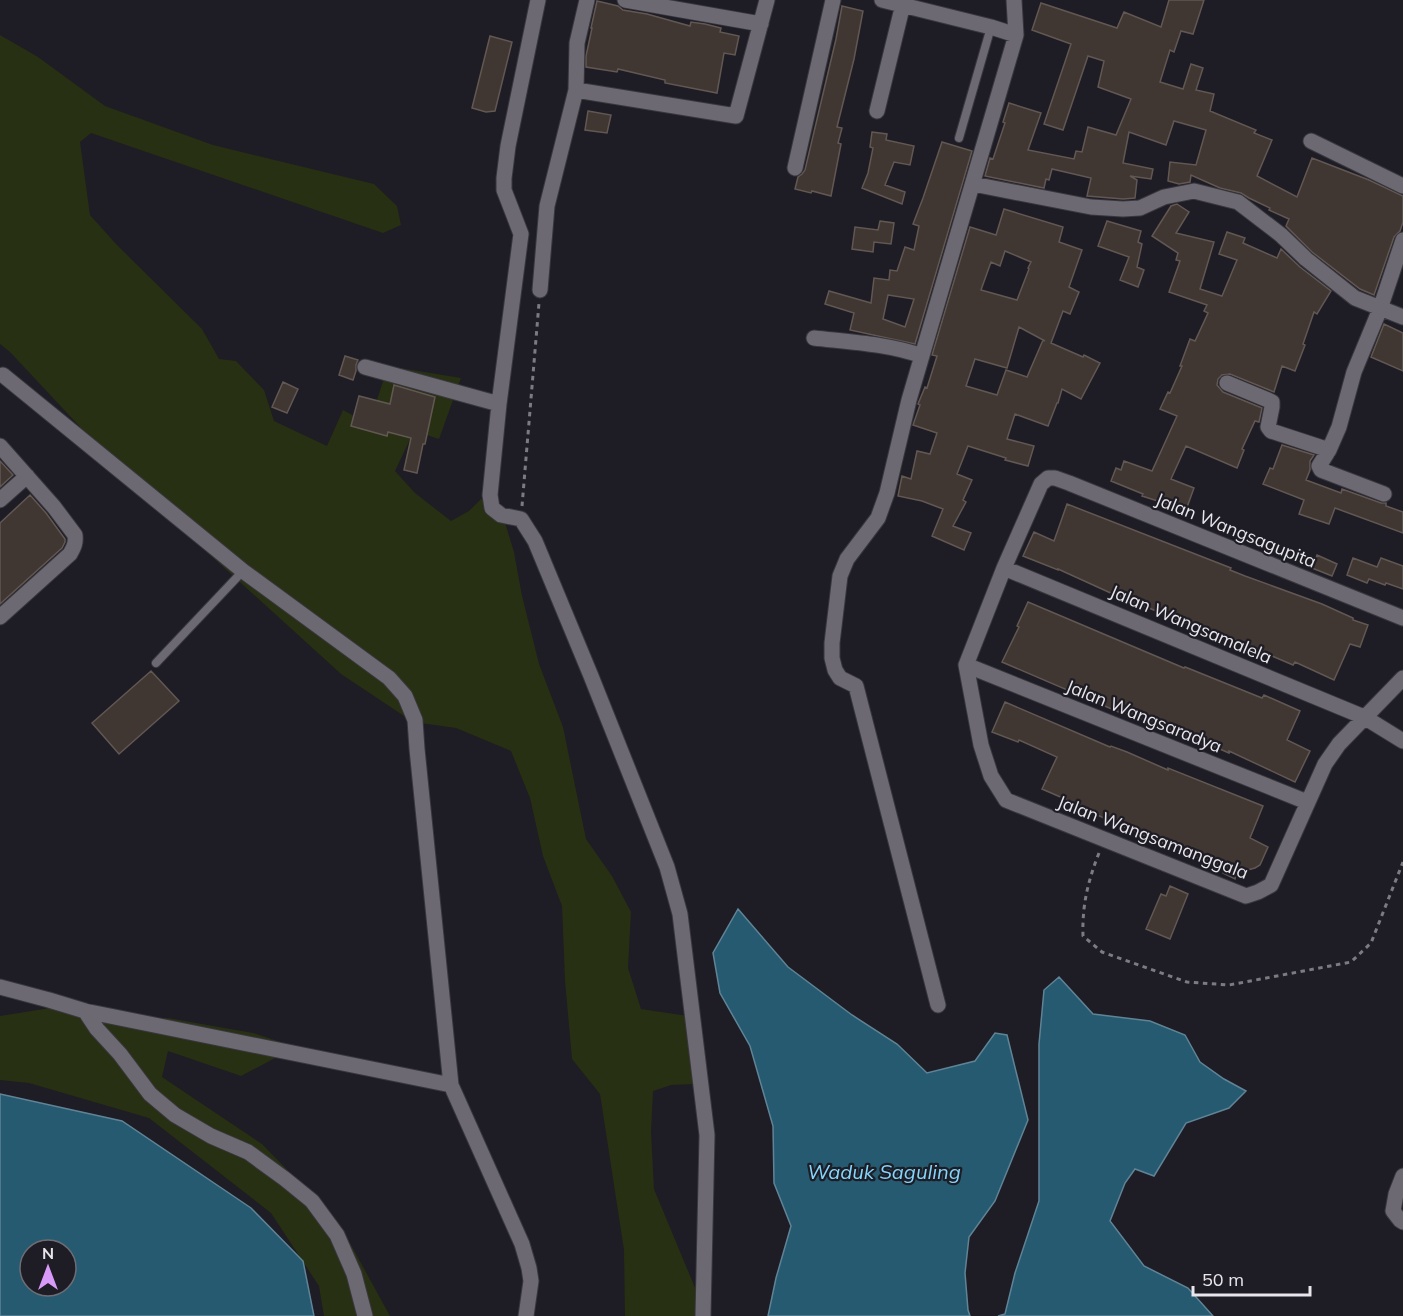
<svg xmlns="http://www.w3.org/2000/svg" width="1403" height="1316" viewBox="0 0 1403 1316" font-family="Mulish,sans-serif">
	<style>
		.green { fill: #273012 }
		.water { fill: #255a71; stroke: #608496; stroke-width: 1.5; fill-rule: evenodd }
		.building { fill: #403632; stroke: #625853; stroke-width: 1.5; fill-rule: evenodd }
		.lines { fill: none; stroke-linecap: round; stroke-linejoin: round }
		.service-casing { stroke: #39373e; stroke-width: 10 }
		.minor-casing { stroke: #39373e; stroke-width: 17 }
		.path { stroke: #7d7b82; stroke-width: 3; stroke-dasharray: 4.5 4.5; stroke-linecap: butt }
		.service { stroke: #6c6973; stroke-width: 8 }
		.minor { stroke: #6c6973; stroke-width: 15 }
		.labels { text-anchor: middle; dominant-baseline: central; stroke-width: 4.5; stroke-linejoin: round; paint-order: stroke }
		.street-label { font-size: 18px; fill: #e8e6ec; stroke: #1e1c24 }
		.water-label { font-size: 20px; font-style: italic; fill: #83d6fd; stroke: #1e1c24 }
	</style>
	<rect width="100%" height="100%" fill="#1e1c24"/>
	<!-- green -->
	<path class="green" d="M0,35L38,57L105,106L213,145L374,184L397,206L401,225L383,233L91,133L80,142L90,215L117,245L202,329L219,359L236,361L264,390L274,421L327,446L343,410L369,424L388,366L461,378L439,439L414,431L395,471L415,493L451,521L469,511L481,499L502,513L514,552L522,596L539,664L563,727L586,839L612,876L631,912L628,968L641,1009L688,1016L696,1084L671,1085L653,1091L651,1132L654,1189L698,1295V1316H625L624,1250L600,1094L572,1059L565,981L562,906L543,856L530,798L511,751L456,728L413,722L341,674L142,493L10,352L0,344Z
		M50,1008L114,1025L168,1018L253,1033L296,1047L241,1076L168,1051L162,1077L262,1144L339,1223L390,1316H324L319,1286L271,1213L149,1118L29,1083L0,1080V1016Z"/>
	<!-- water -->
	<path class="water" d="M738,909L788,967L852,1015L897,1044L927,1073L975,1061L995,1033L1007,1035L1028,1120L995,1201L969,1237L965,1273L968,1310L970,1316H768L776,1278L791,1226L774,1183L773,1126L750,1046L720,993L713,953Z
		M1059,977L1093,1014L1150,1021L1185,1035L1200,1062L1224,1079L1246,1091L1229,1108L1186,1123L1154,1176L1135,1169L1125,1183L1110,1221L1144,1266L1188,1288L1213,1316H998L1005,1314L1015,1273L1039,1201V1044L1044,990Z
		M0,1094L122,1121L251,1208L303,1261L314,1316H0ZM30,1250H66V1286H30Z"/>
	<!-- building -->
	<path class="building" d="M1169,0H1204L1193,34L1181,31L1174,52L1170,50L1160,82L1183,89L1191,64L1203,68L1196,90L1214,94L1210,111L1256,130L1254,133L1272,140L1257,176L1297,197L1312,158L1369,180L1403,196V222L1400,231L1394,237L1374,295L1360,289L1312,252L1286,226L1289,219L1269,210L1270,208L1249,198L1241,193L1220,188L1191,175L1190,182L1179,184L1168,181L1170,162L1196,165L1206,130L1174,121L1166,145L1129,132L1123,163L1153,169L1151,179L1130,176L1137,180L1135,198L1123,199L1087,196L1091,178L1052,169L1049,180L1046,179L1044,188L985,176L990,158L993,159L1005,123L1003,122L1009,103L1041,113L1028,150L1074,159L1076,151L1082,152L1088,127L1116,135L1131,99L1098,87L1104,61L1088,56L1063,130L1044,124L1071,44L1032,30L1041,3L1117,28L1124,12L1161,27Z
		M597,1L618,6L623,10L647,14L690,26L691,22L705,24L721,28L720,32L739,36L735,55L724,53L717,93L665,83V80L618,69L617,72L586,67V56L592,28H591Z
		M842,6L863,11L854,59L837,127L842,128L838,143L841,144L831,196L812,191L811,193L795,189L798,177L802,174L805,170L836,39Z
		M490,36L512,42L495,111L486,112L472,108Z
		M588,111L611,115L607,133L585,130Z
		M872,132L887,134L886,140L914,146L910,165L894,162L885,185L905,192L902,204L862,188L868,173L873,148L870,147Z
		M942,142L972,151L915,344L850,330L854,313L825,304L829,291L871,303L874,278L889,280L890,270L897,271L905,247L914,250L919,226L913,224L923,198ZM888,295L914,299L905,327L883,319Z
		M1177,204L1189,212L1176,233L1214,242L1200,289L1222,296L1237,260L1219,254L1227,232L1245,238L1243,243L1277,258L1281,249L1300,267L1331,291L1317,314L1314,312L1303,344L1305,345L1295,371L1282,366L1274,392L1230,374L1222,375L1218,379L1217,385L1223,392L1262,408L1259,422L1255,421L1242,449L1244,450L1237,468L1186,446L1171,479L1194,488L1186,510L1142,496L1143,494L1111,481L1116,468L1121,470L1124,461L1152,471L1177,416L1160,409L1168,392L1170,393L1182,366H1180L1190,339L1195,341L1208,313L1204,311L1207,305L1169,292L1180,261L1176,260L1178,253L1152,236L1171,206Z
		M1004,209L1063,227L1059,242L1082,250L1069,287L1079,292L1070,314L1063,311L1051,343L1083,357L1084,355L1100,363L1081,399L1062,389L1058,403H1057L1048,426L1015,414L1007,439L1034,446L1028,466L1005,460L1006,458L968,446L957,474L972,480L963,500L966,502L953,526L971,533L964,550L932,536L943,509L922,501L898,496L902,476L911,479L917,451L930,454L937,433L913,425L920,405L918,404L925,387L927,388L937,356L932,355L970,227L996,235ZM1005,251L1031,262L1028,268L1029,269L1017,300L981,290L991,262L1000,266ZM1019,327L1045,341L1043,340L1027,377L1006,370L997,395L966,386L975,359L1007,368Z
		M880,221L894,223L891,244L874,242L873,252L852,249L855,227L878,230Z
		M1107,221L1141,231L1138,242L1142,244L1137,267L1144,270L1138,287L1120,280L1129,257L1098,246Z
		M1384,324L1403,333V371L1371,357Z
		M345,356L358,360L356,365V371L353,380L339,375Z
		M283,382L298,389L287,413L272,407Z
		M394,385L435,397L425,444H423L417,473L404,470L411,438L388,432L387,436L351,426L359,396L390,404Z
		M1282,445L1314,455L1310,461V470L1306,480L1341,493L1342,489L1381,503H1386V506L1403,512V533L1335,508L1329,524L1299,514L1304,500L1263,484L1270,468L1273,469Z
		M0,461L13,475L0,487Z
		M30,495L46,513L65,539V542L62,548L0,604V523Z
		M1067,504L1231,568L1230,570L1245,576L1322,604L1353,618V620L1368,625L1360,647L1350,644L1334,680L1295,662L1293,665L1195,623L1194,627L1137,603V605L1058,569V570L1023,556L1034,532L1054,541Z
		M1317,555L1337,564L1332,576L1312,568Z
		M1353,558L1377,567L1381,558L1403,566V589L1386,583L1385,585L1369,579L1367,583L1347,575Z
		M1028,602L1184,668L1185,667L1262,698L1264,695L1300,711L1287,740L1310,751L1295,782L1229,751V753L1213,746L1212,748L1153,723L1152,724L1137,717L1136,718L1122,711L1121,713L1002,662L1019,627L1017,626Z
		M151,671L179,701L119,754L92,723Z
		M1005,702L1110,747L1111,746L1127,752L1168,770V768L1263,806L1250,838L1268,847L1260,865L1255,868L1236,873L1235,879L1223,873L1224,869L1108,820L1085,809L1086,808L1042,789L1057,757L1019,740L1018,742L992,732Z
		M1170,886L1188,894L1170,939L1146,929L1161,894L1166,896Z"/>
	<g class="lines">
		<!-- service casing -->
		<g class="service-casing">
			<path id="service" d="M959,138L991,27
				M156,663L243,571"/>
		</g>
		<!-- minor casing -->
		<g class="minor-casing">
			<path id="minor" d="M538,0L508,146L504,178V190L521,234L499,404L490,495L492,508L501,515L521,519L535,541L591,676L667,867L680,914L707,1135L703,1316
				M625,0L761,24
				M882,0L991,27L1016,35
				M576,90L736,116L767,0
				M877,111L904,0
				M1311,141L1403,186
				M795,168L833,0
				M973,184L1091,207L1123,209L1140,208L1164,197L1194,191L1238,202L1281,235L1306,259L1355,298L1403,317
				M540,290L547,206L576,90L577,43L587,0
				M814,338C850,342 889,344 922,356
				M365,367L499,404
				M3,375L243,571L389,678L405,696L415,720L417,749L451,1085L522,1244L529,1268L531,1281L526,1316
				M1227,383L1268,400L1272,402V407L1268,427L1271,431L1329,450
				M0,446L54,507L75,535C76,543 74,547 70,554L0,617
				M1384,494L1321,470L1319,466L1329,450L1339,427L1354,372L1380,309L1403,240
				M0,500L27,476
				M1004,568L1364,717L1403,741
				M966,665L981,745L991,776L1006,800L1246,896L1258,892L1271,885L1325,764L1339,744L1403,678
				M966,665L1004,568L1041,484L1048,478H1055L1069,483L1403,618
				M966,665L1307,802
				M0,987L49,1000L85,1011L97,1029L120,1054L150,1094L175,1115L211,1136L248,1152L285,1179L312,1201L337,1235L354,1274L365,1316
				M938,1005L856,686L840,678L835,670L832,658V643L840,576L847,559L878,518L887,493L909,400L1016,35L1014,0
				M85,1011L451,1085
				M1403,1176L1396,1194L1393,1211L1400,1220L1403,1222"/>
		</g>
		<!-- path -->
		<path class="path" d="M522,506L539,303
			M1099,853C1088,881 1082,905 1083,936L1102,952L1187,982L1229,985L1351,962L1371,943L1403,862"/>
		<!-- service -->
		<use href="#service" class="service"/>
		<!-- minor -->
		<use href="#minor" class="minor"/>
	</g>
	<g class="labels">
		<!-- street labels -->
		<g class="street-label">
			<text transform="translate(1236 530) rotate(22)">Jalan Wangsagupita</text>
			<text transform="translate(1191 624) rotate(23)">Jalan Wangsamalela</text>
			<text transform="translate(1144 716) rotate(22)">Jalan Wangsaradya</text>
			<text transform="translate(1153 837) rotate(21)">Jalan Wangsamanggala</text>
		</g>
		<!-- water labels -->
		<g class="water-label">
			<text x="884" y="1171">Waduk Saguling</text>
		</g>
	</g>
	<!-- north arrow -->
	<g transform="translate(48 1268)"><circle r="28" fill="#1e1c24" stroke="#6f6d74" stroke-width="1.5"/>
	<path d="M0-4.5L10 22L0 15L-10 22Z" fill="#d89af8"/>
	<text y="-9" font-size="16" font-weight="bold" text-anchor="middle" fill="#e8e6ec">N</text>
	</g>
	<!-- scale -->
	<path d="M1193 1286v9h117v-9" fill="none" stroke="#e8e6ec" stroke-width="3"/>
	<text x="1202" y="1286" font-size="18" fill="#e8e6ec" stroke="#1e1c24" stroke-width="4.5" paint-order="stroke">50 m</text>
</svg>
